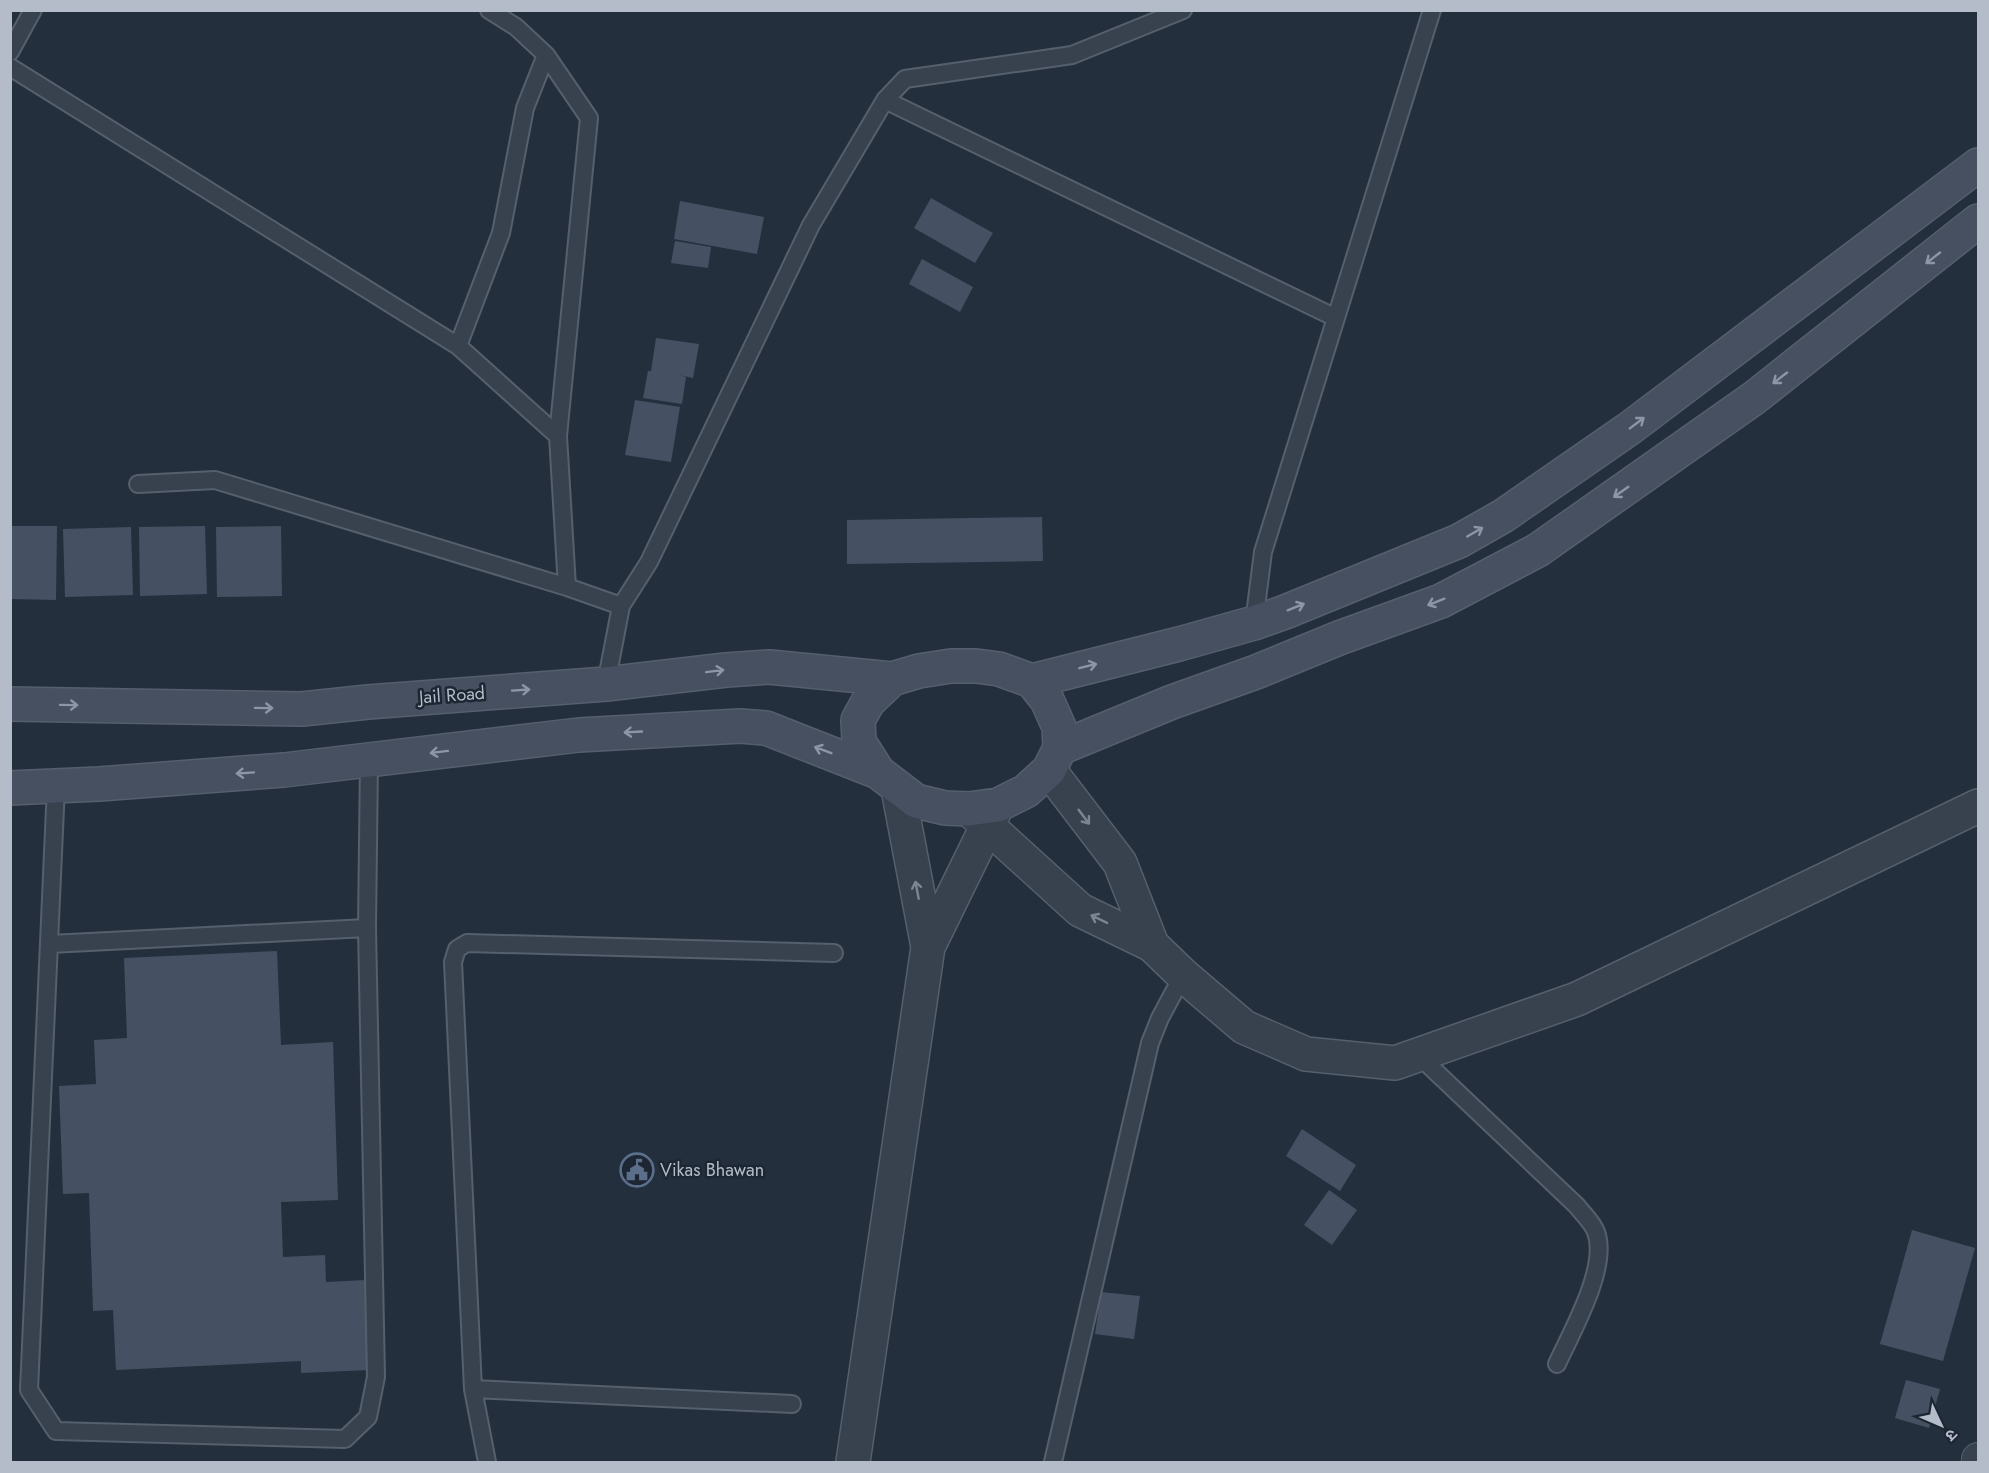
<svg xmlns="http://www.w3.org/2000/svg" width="1989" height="1473" viewBox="0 0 1989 1473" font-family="Jost,'Noto Sans Devanagari',sans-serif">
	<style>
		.building { fill: #455162 }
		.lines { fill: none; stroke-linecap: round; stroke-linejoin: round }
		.service-casing { stroke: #565f6c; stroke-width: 20 }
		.minor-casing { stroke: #565f6c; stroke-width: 34 }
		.tertiary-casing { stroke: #565f6c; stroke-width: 36 }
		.secondary-casing { stroke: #565f6c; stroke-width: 36 }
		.service { stroke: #38414e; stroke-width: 16 }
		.minor { stroke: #38414e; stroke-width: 32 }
		.tertiary { stroke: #38414e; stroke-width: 33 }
		.secondary { stroke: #465061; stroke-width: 33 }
		.oneway { stroke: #8e96a5 }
		.oneway2 { stroke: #7c8592 }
		.labels { text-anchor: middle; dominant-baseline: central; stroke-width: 5; stroke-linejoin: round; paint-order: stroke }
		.street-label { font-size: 18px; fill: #b4bcc9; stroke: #1d2633 }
		.poi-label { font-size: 18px; fill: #b4bcc9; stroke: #1d2633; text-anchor: start }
	</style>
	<rect width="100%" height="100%" fill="#242f3e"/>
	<!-- building -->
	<path class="building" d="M931,198L993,233L975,263L914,228Z
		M680,201L764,217L757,254L674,239Z
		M675,241L711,247L708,268L671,263Z
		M922,259L973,287L960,312L909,284Z
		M656,338L699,344L693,378L679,375L686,377L682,404L643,398L648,371H651Z
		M635,400L680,407L671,462L625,455Z
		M1042,517L1043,561L847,564V520Z
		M10,526H57L56,600L10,599Z
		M205,526L207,594L140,596L139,527Z
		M281,526L282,596L217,597L216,527Z
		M131,527L133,595L65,597L63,529Z
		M277,951L281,1045L333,1042L338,1200L281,1202L283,1257L325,1255L326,1282L366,1280L369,1370L301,1373V1361L116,1370L113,1310L93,1311L89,1193L63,1194L59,1086L96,1084L94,1040L127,1038L124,958Z
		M1302,1129L1356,1165L1340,1191L1286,1156Z
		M1329,1190L1357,1210L1332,1245L1304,1225Z
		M1912,1230L1975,1248L1943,1361L1880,1344Z
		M1101,1292L1140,1296L1134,1339L1095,1334Z
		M1906,1380L1940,1389L1929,1428L1895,1418Z"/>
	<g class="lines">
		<!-- service casing -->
		<g class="service-casing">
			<path id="service" d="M489,10L516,27L546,55L589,118L558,436
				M10,52L33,10
				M10,67L458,346L558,436L567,587L621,606
				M885,100L1336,318
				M458,346L501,233L525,108L546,55
				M138,484L215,480L567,587
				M1254,623L1263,552L1432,10
				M606,684L621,606L649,562L811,225L885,100L905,79L1072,55L1183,10
				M56,786L29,1390L56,1431L345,1439L368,1417L376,1377L367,928L369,760
				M50,944L367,928
				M1418,1055L1577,1206C1583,1214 1593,1223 1596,1232C1609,1267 1572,1331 1557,1364
				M473,1389L792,1404
				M487,1462L473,1389L453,962L457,949L467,943L834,953
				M1053,1462L1150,1043L1160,1018L1183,975"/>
		</g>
		<!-- minor casing -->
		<g class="minor-casing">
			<path id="minor" d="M1978,1462V1459"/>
		</g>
		<!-- tertiary casing -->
		<g class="tertiary-casing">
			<path id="tertiary" d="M1049,770L1120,863L1152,945
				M898,789L928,947
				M969,809L1080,910L1152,945L1183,975L1244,1027L1306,1054L1395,1063L1577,999L1978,806
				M853,1462L928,947L997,806"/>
		</g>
		<!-- secondary casing -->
		<g class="secondary-casing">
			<path id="secondary" d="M951,666H976L999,669L1032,681L1047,700L1059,727L1060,748L1049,770L1026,791L998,805L969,809L945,808L916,801L878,772L859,742L858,720L868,702L892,679L919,671Z
				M1032,681L1179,644L1254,623L1285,612L1459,541L1503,516L1630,428L1978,165
				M10,704L302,709L368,702L606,684L726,670L769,667L892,679
				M1060,748L1172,702L1256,672L1339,638L1441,601L1538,550L1754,398L1978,221
				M10,788L99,784L284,770L579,735L740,726L766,728L878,772"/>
		</g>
		<!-- service -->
		<use href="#service" class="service"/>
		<!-- minor -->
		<use href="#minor" class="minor"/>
		<!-- tertiary -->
		<use href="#tertiary" class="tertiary"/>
		<!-- secondary -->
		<use href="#secondary" class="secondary"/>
	</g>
	<!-- one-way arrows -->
	<defs><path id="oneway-shaft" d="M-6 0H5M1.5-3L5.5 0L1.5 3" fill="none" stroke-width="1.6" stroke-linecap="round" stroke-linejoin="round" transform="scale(1.5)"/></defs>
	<g class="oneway">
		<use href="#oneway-shaft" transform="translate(1933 258) rotate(142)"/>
		<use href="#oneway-shaft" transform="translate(1780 378) rotate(142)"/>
		<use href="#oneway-shaft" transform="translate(1637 423) rotate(-37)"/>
		<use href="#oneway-shaft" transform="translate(1621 492) rotate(145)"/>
		<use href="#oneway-shaft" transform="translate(1475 532) rotate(-30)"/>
		<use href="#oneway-shaft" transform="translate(1436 602) rotate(158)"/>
		<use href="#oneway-shaft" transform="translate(1296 607) rotate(-22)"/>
		<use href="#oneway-shaft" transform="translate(1088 666) rotate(-14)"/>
		<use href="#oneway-shaft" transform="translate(715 671) rotate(-7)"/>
		<use href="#oneway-shaft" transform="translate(521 690) rotate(-4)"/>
		<use href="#oneway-shaft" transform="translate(69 705) rotate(1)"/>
		<use href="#oneway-shaft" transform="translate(264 708) rotate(1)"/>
		<use href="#oneway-shaft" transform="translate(633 732) rotate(177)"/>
		<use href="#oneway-shaft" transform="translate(823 750) rotate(-159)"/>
		<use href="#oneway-shaft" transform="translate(439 752) rotate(173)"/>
		<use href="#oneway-shaft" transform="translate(245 773) rotate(176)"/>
	</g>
	<g class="oneway2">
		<use href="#oneway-shaft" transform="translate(1084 817) rotate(53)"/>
		<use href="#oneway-shaft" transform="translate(917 890) rotate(-101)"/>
		<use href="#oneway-shaft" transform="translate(1099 919) rotate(-154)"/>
	</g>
	<!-- icons -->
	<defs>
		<g id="civic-ring" transform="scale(1.725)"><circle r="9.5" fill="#1d2633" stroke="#5c6f8a" stroke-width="1.5"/><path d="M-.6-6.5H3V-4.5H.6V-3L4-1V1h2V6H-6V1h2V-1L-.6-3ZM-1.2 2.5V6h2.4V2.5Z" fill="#5c6f8a"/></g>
	</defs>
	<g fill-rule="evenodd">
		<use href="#civic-ring" x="637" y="1170"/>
	</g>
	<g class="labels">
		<!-- street labels -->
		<g class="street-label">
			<text transform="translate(452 695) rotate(-4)">Jail Road</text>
		</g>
		<!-- poi labels -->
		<g class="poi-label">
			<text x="660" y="1170">Vikas Bhawan</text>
		</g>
	</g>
	<!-- border -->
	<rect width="1989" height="1473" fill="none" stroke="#b4bcc9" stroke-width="24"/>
	<!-- north arrow -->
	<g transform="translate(1941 1425) rotate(134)" stroke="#1d2633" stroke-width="4.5" paint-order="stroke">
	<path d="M0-4.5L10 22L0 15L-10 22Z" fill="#b4bcc9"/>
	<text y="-9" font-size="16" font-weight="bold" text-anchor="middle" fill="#b4bcc9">उ</text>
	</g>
</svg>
